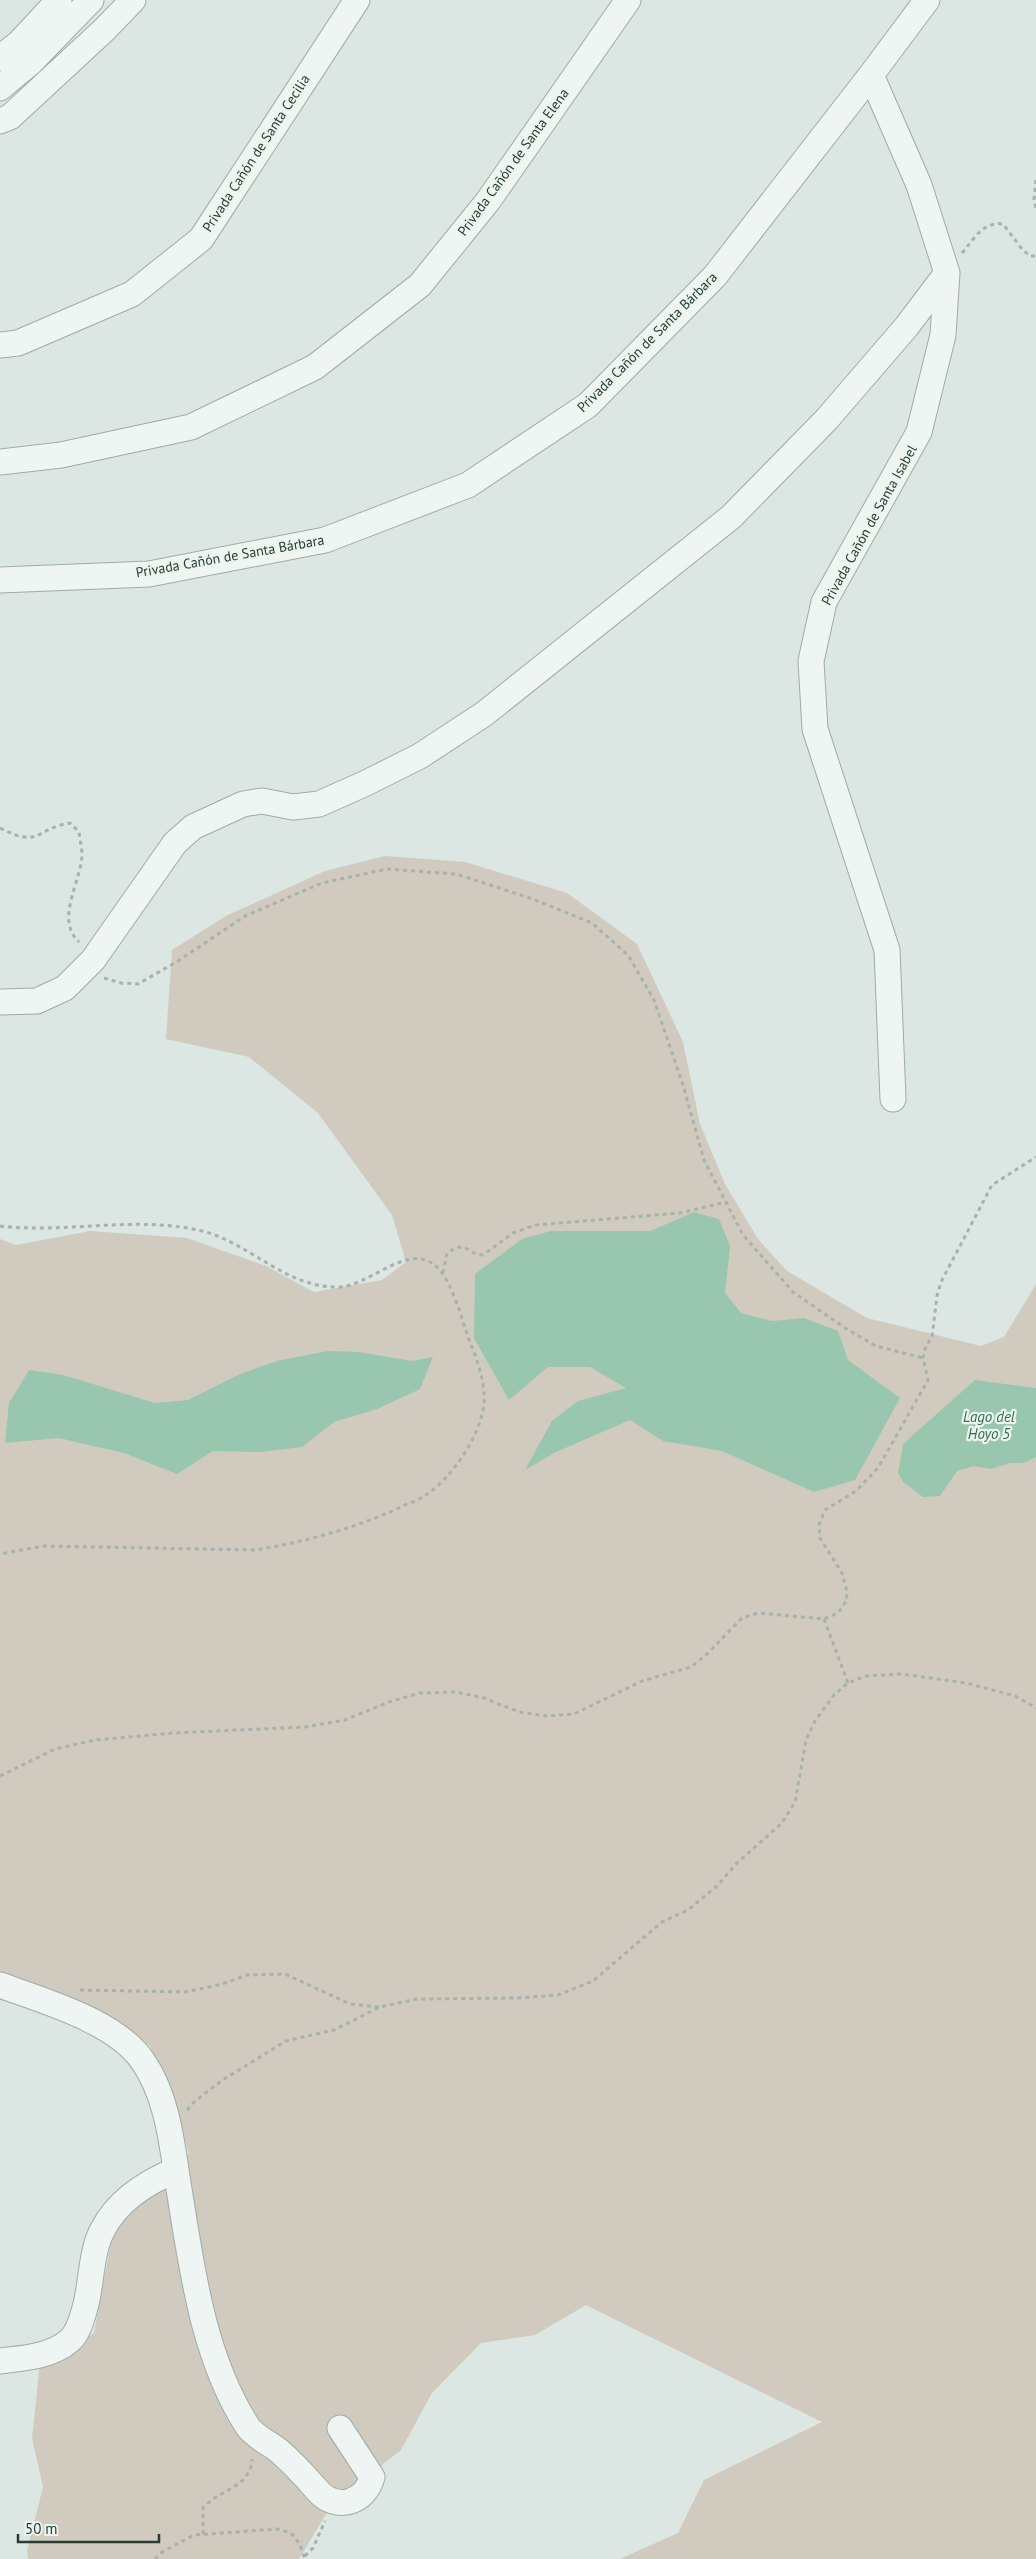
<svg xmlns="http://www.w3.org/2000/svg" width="1036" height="2559" viewBox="0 0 1036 2559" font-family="'PT Sans',sans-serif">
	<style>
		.green { fill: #d0cbbe }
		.water { fill: #98c6ae }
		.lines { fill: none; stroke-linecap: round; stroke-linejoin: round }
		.minor-casing { stroke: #9eaca7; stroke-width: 27 }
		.path { stroke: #a7b2ae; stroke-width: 3; stroke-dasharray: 4 4; stroke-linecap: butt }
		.minor { stroke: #eff5f2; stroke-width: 25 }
		.labels { text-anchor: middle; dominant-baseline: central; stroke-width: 4.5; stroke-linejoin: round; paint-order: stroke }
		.street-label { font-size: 14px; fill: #263c34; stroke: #ecf4f0 }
		.water-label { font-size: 15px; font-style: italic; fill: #326f52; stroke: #ecf4f0 }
	</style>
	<rect width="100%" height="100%" fill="#dce6e2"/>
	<!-- green -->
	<path class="green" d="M385,856L465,862L567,893L637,944L683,1042L700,1124L725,1184L758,1239L787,1271L867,1318L981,1346L1004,1337L1036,1284V2559H620L678,2533L704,2480L822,2422L586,2305L535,2335L481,2343L432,2393L401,2450L332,2504L299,2559H28L27,2550L43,2487L32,2438L40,2363L94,2333L116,2215L189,2153L150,2046L94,2010L0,1972V1239L16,1245L90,1231L187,1238L266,1266L314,1292L382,1280L406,1262L392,1215L318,1113L249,1057L166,1039L172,950L226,916L325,871Z"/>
	<!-- water -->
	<path class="water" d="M694,1212L719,1219L730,1246L725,1293L741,1313L772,1321L804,1318L838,1331L848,1360L900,1398L855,1480L814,1492L722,1451L663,1441L630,1420L556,1452L525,1470L552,1421L578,1401L626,1388L590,1367H548L509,1400L474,1338L475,1274L522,1239L551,1231H651Z
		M328,1351L359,1352L412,1361L433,1357L420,1389L377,1409L334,1422L302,1447L260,1452L213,1451L177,1474L124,1453L59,1438L5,1443L9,1403L29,1370L63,1375L155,1403L188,1400L240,1374L277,1361Z
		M975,1380L1036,1388V1457L1024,1463H1010L991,1469L973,1466L957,1471L940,1496L923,1497L903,1482L898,1473L903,1444Z"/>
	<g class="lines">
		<!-- minor casing -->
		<g class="minor-casing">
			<path id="minor" d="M0,58L19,43L59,0
				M871,75L919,185L947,273L943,335L919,432L824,602L811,661L815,729L887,950L893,1099
				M0,88L30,63L91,0
				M0,121L10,117L104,30L133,0
				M0,345L18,343L132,294L201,239L357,0
				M0,462L61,455L191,427L315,367L420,285L488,201L628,0
				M0,580L149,574L325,540L468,485L588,405L715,276L871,75L927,0
				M0,1002L37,1001L65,988L93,960L175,843L193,827L243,804L262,801L293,807L319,804L364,784L420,756L484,714L731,517L827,419L907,326L947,273
				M0,1985C43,2001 115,2021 142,2060C168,2096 172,2146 179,2189C192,2269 203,2358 248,2427C254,2436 269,2443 278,2450C292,2462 305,2476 317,2490C336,2512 365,2503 372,2477L340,2428
				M0,2361C23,2358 50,2357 69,2341C79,2333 83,2315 86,2304C92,2280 91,2250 103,2229C118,2200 147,2182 176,2170"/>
		</g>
		<!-- path -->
		<path class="path" d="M1036,180L1034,199L1036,209
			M962,253C975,238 982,222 1003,224L1022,249L1030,256H1036
			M0,828C41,849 34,829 70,823L79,832C80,840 82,848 82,856C80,884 55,920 79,942
			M104,978L121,983L138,984L178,961L245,916L322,883L387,869L456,874L530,898L592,923L628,955L654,1000L683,1085L704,1160L743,1235L793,1292L845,1328L876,1346L923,1358
			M0,1226C66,1234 136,1215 202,1231C250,1243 286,1288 338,1287C367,1287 403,1247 430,1262C450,1272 461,1317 468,1337C476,1357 485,1379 484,1402C482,1434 452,1478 426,1495C419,1500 409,1503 401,1507C356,1528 305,1542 255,1550L44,1546L0,1554
			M443,1273L447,1253C468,1239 465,1254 483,1255L513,1233L536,1225L680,1213L726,1202
			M824,1619L848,1683
			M0,1776L55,1749L95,1740L173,1733L305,1727L345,1720L389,1702L420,1693L456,1692L484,1698L519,1712L547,1716L574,1714L642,1681L691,1667L707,1654L742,1618L758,1613L824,1619L838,1613L847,1600L846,1587L842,1573L820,1538L819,1525L825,1510L856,1491L878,1468L928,1380L923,1358L926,1346L932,1337L937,1296L941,1282L992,1185L1036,1157
			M80,1990L186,1992L222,1984L247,1975L285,1974L350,2004L379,2007
			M187,2110L194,2102L221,2081L286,2041L334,2030L380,2007L417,1999L517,1998L558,1995L593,1981L662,1922L688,1910L717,1886L737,1863L782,1823L795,1802L806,1740L815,1721L834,1695L848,1683L866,1676L902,1674L966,1683L1015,1696L1036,1708
			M203,2534V2508C219,2489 251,2488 252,2459
			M305,2556L313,2548L325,2521
			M155,2559L162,2552L194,2535L277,2529L291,2533L299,2543L305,2559"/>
		<!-- minor -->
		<use href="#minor" class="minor"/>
	</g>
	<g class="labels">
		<!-- street labels -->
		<g class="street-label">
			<text transform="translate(256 153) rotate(-57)">Privada Cañón de Santa Cecilia</text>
			<text transform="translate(513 162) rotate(-54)">Privada Cañón de Santa Elena</text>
			<text transform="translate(647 342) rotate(-45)">Privada Cañón de Santa Bárbara</text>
			<text transform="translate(869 525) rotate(-61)">Privada Cañón de Santa Isabel</text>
			<text transform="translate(230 556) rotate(-10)">Privada Cañón de Santa Bárbara</text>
		</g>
		<!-- water labels -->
		<g class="water-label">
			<text x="989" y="1416">Lago del<tspan x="989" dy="17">Hoyo 5</tspan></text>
		</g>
	</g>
	<!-- scale -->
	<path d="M18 2534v8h141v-8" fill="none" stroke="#263c34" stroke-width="2.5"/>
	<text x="25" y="2534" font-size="15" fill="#263c34" stroke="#ecf4f0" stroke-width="4" paint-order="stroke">50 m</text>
</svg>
